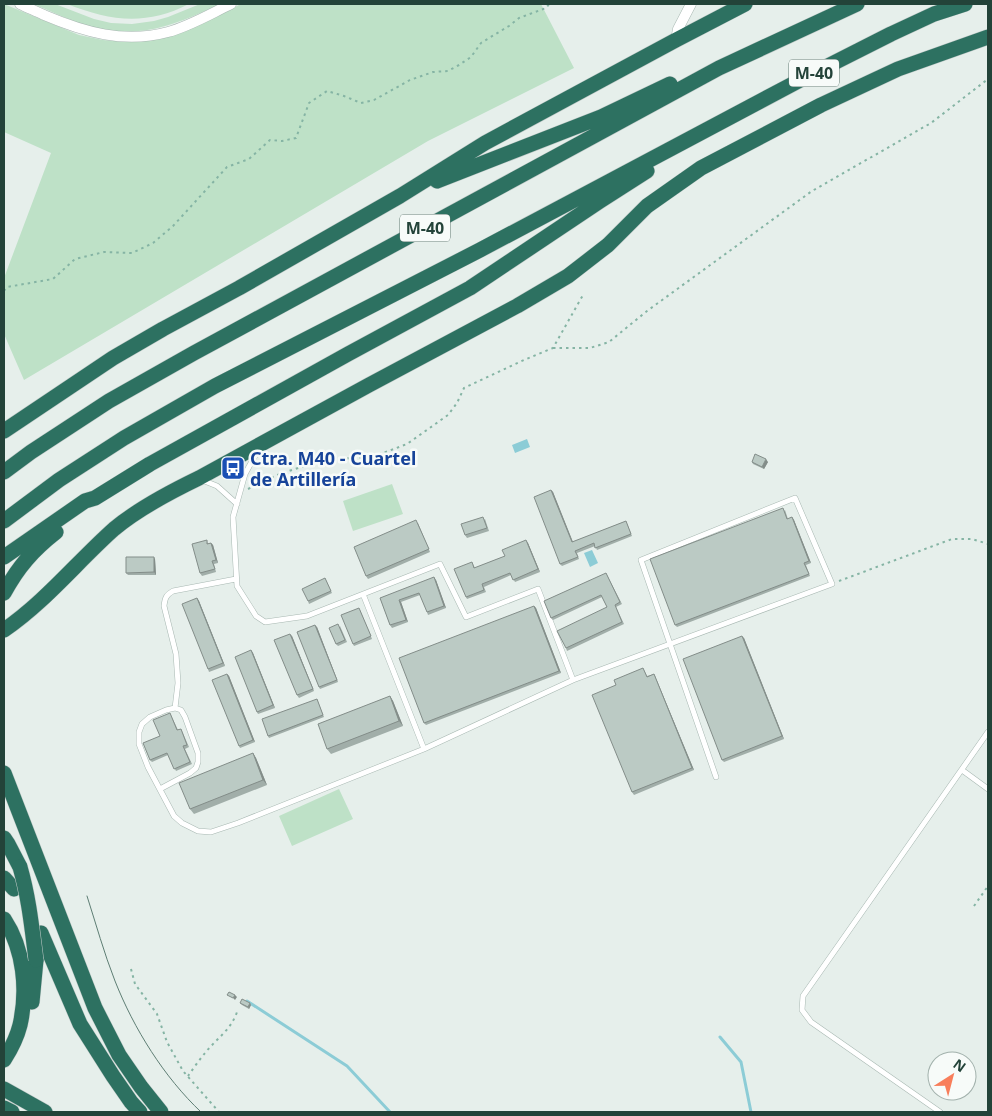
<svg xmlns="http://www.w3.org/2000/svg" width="992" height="1116" viewBox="0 0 992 1116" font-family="'Noto Sans',sans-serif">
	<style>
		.green { fill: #bee1c7 }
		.water { fill: #8cccd6 }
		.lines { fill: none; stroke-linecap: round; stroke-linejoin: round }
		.stream { stroke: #8cccd6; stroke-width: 3 }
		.lane-casing { stroke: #a8b8b2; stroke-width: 6 }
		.street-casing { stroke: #a8b8b2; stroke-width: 11 }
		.highway-casing { stroke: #c1cac8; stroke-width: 16 }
		.path { stroke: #85b4a4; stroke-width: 2; stroke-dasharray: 2.5 4; stroke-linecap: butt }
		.lane { stroke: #fff; stroke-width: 5 }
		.street { stroke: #fff; stroke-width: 10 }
		.highway { stroke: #2d7161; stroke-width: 15 }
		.tram { stroke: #5e7e74; stroke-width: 1 }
		.highway-bridge-casing { stroke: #c1cac8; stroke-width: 16; stroke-linecap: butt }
		.highway-bridge { stroke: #2d7161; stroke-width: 15 }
		.wall { fill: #a1aea9 }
		.shaded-wall { fill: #838d89 }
		.building { fill: #bbcac4; stroke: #838d89 }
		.labels { text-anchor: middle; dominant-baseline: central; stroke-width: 5; stroke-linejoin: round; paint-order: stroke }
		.shield { fill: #f7fbf9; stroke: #637a73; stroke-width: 1 }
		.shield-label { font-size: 16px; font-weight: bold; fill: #234339 }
		.transit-label { font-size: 18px; font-weight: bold; fill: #164399; stroke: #f7fbf9; text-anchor: start }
	</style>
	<rect width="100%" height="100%" fill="#e6efeb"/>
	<!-- green -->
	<path class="green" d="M4,4L79,35L103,40L126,42L164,37L191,28L241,4H541L574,68L428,141L24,380L4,334V278L51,153L4,132Z
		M33,4H55L94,19L111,23L132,24L154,21L168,17L200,4H220C173,26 139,40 87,26C69,20 51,11 33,4Z
		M67,4H189C146,26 110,21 67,4Z
		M392,484L403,514L353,531L343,501Z
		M339,789L353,819L292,846L279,816Z"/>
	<!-- water -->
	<path class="water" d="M527,439L530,447L515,453L512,445Z
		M592,550L598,563L590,567L584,553Z"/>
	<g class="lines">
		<!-- stream -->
		<path class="stream" d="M247,1001L347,1066L390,1112
			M720,1037L741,1062L751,1112"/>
		<!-- lane casing -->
		<g class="lane-casing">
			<path id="lane" d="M257,452L245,474L233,517L237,586L256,616L265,622L307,616L440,564L466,617L538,589L573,680
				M202,480L217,486L237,504
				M363,594L424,749
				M175,708L178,683L176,654L164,606C165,598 166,595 173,591L236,579
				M962,770L988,789
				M160,789L190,773L196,768L198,762V753L185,717L181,710L175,708L166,710L150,717L142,724L139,732V744L148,767L174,816L182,823L198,831L211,832L238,823L424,749L573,680L832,584L795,498L641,560L716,777
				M940,1112L811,1022L802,1010L803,996L988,732"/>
		</g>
		<!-- street casing -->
		<g class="street-casing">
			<path id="street" d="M20,4C28,8 36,11 44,15C84,32 124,44 168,32C190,26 210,14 231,4
				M676,40L678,29L691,4"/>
		</g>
		<!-- highway casing -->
		<g class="highway-casing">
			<path id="highway" d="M437,181L601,117L670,84
				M4,431L113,358L163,329L239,288L400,196L485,143L676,40L745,4
				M4,472L31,452L109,401L194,353L719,68L857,4
				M4,521L59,480L124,438L215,386L480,250L806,77L891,34L934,14L965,4
				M4,557L85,501L95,498L150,464L348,354L470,288L600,201L647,171
				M4,593C18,567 33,550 56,532
				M4,630C45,602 77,562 114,529C139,508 170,492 199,478L369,385L517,306L568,276L608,245L647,206L701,168L821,105L898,69L988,37
				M4,773L95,1008L119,1055L141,1087L161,1112
				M4,838L8,844L20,867
				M4,878L14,889
				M4,919C24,949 28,990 20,1025C17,1037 11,1049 4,1060
				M41,933L80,1024L113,1076L131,1102L140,1112
				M32,1002L36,960
				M4,1089L45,1112
				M4,1108L12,1112"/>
		</g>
		<!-- path -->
		<path class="path" d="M4,291L7,287L53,279L75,259L104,252L132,253L153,243L173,226L227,167L249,159L270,140L282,141L296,138L309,103L327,91L344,96L361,103L374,100L410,80L433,72L448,71L459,65L471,57L481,43L494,35L509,26L519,18L546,8L549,4
			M553,348H590L609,342L647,311L812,191L931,123L988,79
			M248,489L277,475L319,461L375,456L407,444L448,415L457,403L464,388L524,360L553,348L583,295
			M839,581L952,539H972L988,544
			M974,906L988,886
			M131,969L135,984L157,1014L167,1042L183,1071L219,1112
			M188,1076C193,1069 199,1060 205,1053C216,1039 231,1030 237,1012"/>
		<!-- lane -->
		<use href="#lane" class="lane"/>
		<!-- street -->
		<use href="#street" class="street"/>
		<!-- highway -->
		<use href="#highway" class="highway"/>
		<!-- tram -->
		<path class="tram" d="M87,896C96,924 104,953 115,981C134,1029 164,1077 201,1112"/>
		<!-- highway-bridge casing -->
		<g class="highway-bridge-casing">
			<path id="highway-bridge" d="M20,867C29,898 32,929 36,960"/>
		</g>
		<!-- highway-bridge -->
		<use href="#highway-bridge" class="highway-bridge"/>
	</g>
	<!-- wall -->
	<path class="wall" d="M752,462H768L764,469L753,464Z
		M551,490L553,492L573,542L626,521L632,536L597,550L595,546L577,553L579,559L562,566L560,564Z
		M785,510L788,519L792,517L794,520L811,563L806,565L810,576L677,627L675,625Z
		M485,519L489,531L467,538L465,535Z
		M418,523L430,552L368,579L366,576Z
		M207,540L208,544L211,543L213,545L218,563L214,564L216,572L202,576L200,573Z
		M528,543L540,572L515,582L511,575L484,587L486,592L467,599L466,597L473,564L475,568L505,556Z
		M155,559L156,575H128L126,573Z
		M606,573L622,604L616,607L624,624L567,651L566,648L607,607L602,597L553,620L551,618Z
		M325,578L332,593L309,604L308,601Z
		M436,580L446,608L428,615L427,612L420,595L401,602L408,622L392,628L390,625L380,598Z
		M197,598L199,601L225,666L209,672L208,669Z
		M534,606L536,608L561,673L426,725L424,723Z
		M360,610L372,639L354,646L353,644Z
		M340,626L347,642L338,646L336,644Z
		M317,627L338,682L320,689L319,687Z
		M292,636L314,691L299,698L297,695Z
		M744,638L784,739L724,762L722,760Z
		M251,650L253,653L275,708L258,714L257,712Z
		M643,668L647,676L654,674L655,676L694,770L634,795L632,792L616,685Z
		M227,674L229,676L255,742L240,748L239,746Z
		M390,696L393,701L403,726L331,754L327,749Z
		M317,699L324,717L269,738L268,736Z
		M170,713L178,730L181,729L182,731L189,747L185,749L192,764L176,771L168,755L152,762L150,760Z
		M253,753L256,758L267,785L194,814L190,809Z
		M240,1003L251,1005L249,1009L242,1005Z"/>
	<!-- shaded-wall -->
	<path class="shaded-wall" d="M766,459L768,462L764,469L762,467Z
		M551,490L553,492L574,545L572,542Z
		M792,517L794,520L811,563L809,561Z
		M526,540L528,543L540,572L538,569Z
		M211,543L213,545L218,563L216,560Z
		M154,557L155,559L156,575L154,572Z
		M434,577L436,580L446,608L444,606Z
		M197,598L199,601L225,666L223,663Z
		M399,600L401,602L408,622L406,620Z
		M534,606L536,608L561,673L559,671Z
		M315,625L317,627L338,682L337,680Z
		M290,634L292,636L314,691L313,689Z
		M742,636L744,638L784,739L782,736Z
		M251,650L253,653L275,708L273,705Z
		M227,674L229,676L255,742L253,740Z
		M654,674L655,676L694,770L692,768Z
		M390,696L393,701L403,726L399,721Z
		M253,753L256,758L267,785L263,780Z
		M235,995L237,997L235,1000L233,998Z
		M250,1003L251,1005L249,1009L248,1007Z"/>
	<!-- building -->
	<path class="building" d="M755,454L766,459L762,467L752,462Z
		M551,490L572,542L626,521L631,534L595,548L594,543L575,551L578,557L560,564L534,497Z
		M783,508L787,519L792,517L809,561L804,563L809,574L675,625L650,559Z
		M483,517L487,528L465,535L461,524Z
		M416,520L429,549L366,576L354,547Z
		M207,540V544L211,543L216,560L212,561L215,569L200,573L192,544Z
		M526,540L538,569L513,580L510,573L482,584L484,590L466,597L454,569L472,562L474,568L505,556L502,550Z
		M126,557H154V572L126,573Z
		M606,573L620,602L615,605L622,622L566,648L557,631L607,607L601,595L551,618L544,601Z
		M434,577L444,606L427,612L419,593L399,600L406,620L390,625L380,598Z
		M325,578L331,591L308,601L302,589Z
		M197,598L223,663L208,669L182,604Z
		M534,606L559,671L424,723L399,658Z
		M359,608L371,636L353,644L341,615Z
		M338,624L345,640L336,644L329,628Z
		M315,625L337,680L319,687L297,632Z
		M290,634L313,689L297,695L274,640Z
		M742,636L782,736L722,760L683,659Z
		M251,650L273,705L257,712L235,657Z
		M643,668L647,677L654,674L692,768L632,792L592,695L616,685L614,680Z
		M227,674L253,740L239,746L212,680Z
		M390,696L399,721L327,749L318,724Z
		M317,699L323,715L268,736L262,719Z
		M170,713L177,730L181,729L187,745L183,746L190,762L174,769L167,753L150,760L143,743L160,736L153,720Z
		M253,753L263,780L190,809L179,783Z
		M229,992L235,995L233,998L227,995Z
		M242,999L250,1003L248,1007L240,1003Z"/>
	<!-- icons -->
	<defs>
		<g id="bus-square" transform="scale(1.25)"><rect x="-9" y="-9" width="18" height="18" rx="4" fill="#1a4fb4" stroke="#f7fbf9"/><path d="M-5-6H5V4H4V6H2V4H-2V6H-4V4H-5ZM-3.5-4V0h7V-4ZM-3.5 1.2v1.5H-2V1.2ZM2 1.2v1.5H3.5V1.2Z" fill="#fff"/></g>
	</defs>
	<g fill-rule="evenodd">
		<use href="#bus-square" x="233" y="468"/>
	</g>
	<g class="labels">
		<!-- shield labels -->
		<g class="shield">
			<rect x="789" y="59.5" width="50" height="27" rx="4"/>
			<rect x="400" y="214.5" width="50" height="27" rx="4"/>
		</g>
		<g class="shield-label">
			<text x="814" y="73">M-40</text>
			<text x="425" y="228">M-40</text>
		</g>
		<!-- transit labels -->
		<g class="transit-label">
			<text x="250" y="458">Ctra. M40 - Cuartel<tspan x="250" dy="21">de Artillería</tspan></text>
		</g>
	</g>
	<!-- border -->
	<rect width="992" height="1116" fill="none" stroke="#234339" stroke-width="10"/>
	<!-- north arrow -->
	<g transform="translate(952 1076) rotate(36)"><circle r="24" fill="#f7fbf9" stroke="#a2b1ac"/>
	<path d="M0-4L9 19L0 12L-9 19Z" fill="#f87e5b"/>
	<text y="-8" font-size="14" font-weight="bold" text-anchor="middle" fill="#234339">N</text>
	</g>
</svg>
